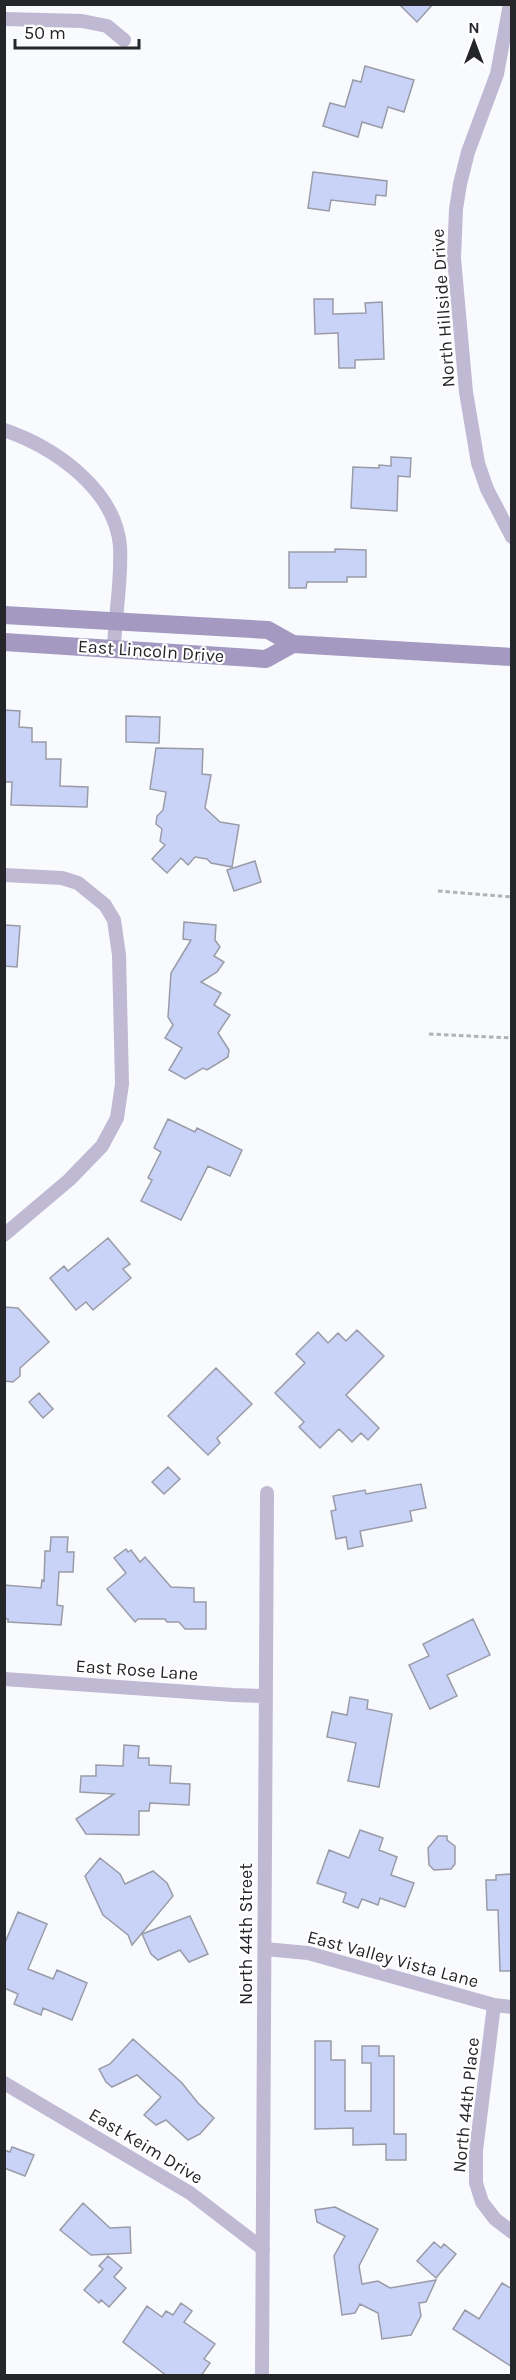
<svg xmlns="http://www.w3.org/2000/svg" width="516" height="2380" viewBox="0 0 516 2380" font-family="Karla,sans-serif">
	<style>
		.building { fill: #c9d3f7; stroke: #999ca7; stroke-width: 1.5 }
		.lines { fill: none; stroke-linecap: round; stroke-linejoin: round }
		.path { stroke: #b0b2b6; stroke-width: 3; stroke-dasharray: 4.5 3; stroke-linecap: butt }
		.minor { stroke: #c0b9d4; stroke-width: 14 }
		.secondary { stroke: #a399c1; stroke-width: 18 }
		.labels { text-anchor: middle; dominant-baseline: central; stroke-width: 4.5; stroke-linejoin: round; paint-order: stroke }
		.street-label { font-size: 18px; fill: #25262a; stroke: #fff }
	</style>
	<rect width="100%" height="100%" fill="#f8fafe"/>
	<!-- building -->
	<path class="building" d="M399,4H433L417,22Z
		M365,66L414,80L404,112L388,107L382,128L362,122L358,137L323,126L330,103L345,107L353,80L361,82Z
		M313,172L387,181L386,196L376,195L375,205L331,200L329,211L308,208Z
		M314,299H333V314L366,313L365,303L382,302L384,359L355,360V368H339L338,333L315,334Z
		M391,457L411,458L410,477L398,476L397,511L351,508L353,467L379,468V465L391,466Z
		M335,549L366,550V577H347V582H307L306,588H289V552H335Z
		M4,710L20,711L19,727L32,728V742H46V759H61L60,786L88,787L87,807L11,805L12,782H4Z
		M126,716L160,717L159,743L126,742Z
		M156,748L203,749L202,774L211,775L205,808L220,822L239,825L232,867L211,863L207,859L195,857L188,865L181,858L167,873L152,859L165,845L160,841L162,829L156,824L157,816L163,810L166,792L150,789Z
		M255,861L261,882L234,891L227,870Z
		M184,922L216,925L215,940L220,947L214,956L224,962L217,972L201,982L221,993L214,1005L230,1015L218,1033L229,1050L228,1057L207,1070L203,1068L185,1079L169,1070L182,1048L165,1038L173,1025L168,1017L171,973L191,940L183,939Z
		M4,925L20,926L17,967L4,966Z
		M168,1119L195,1132L197,1128L242,1150L230,1176L208,1166L181,1220L141,1201L152,1180L148,1178L161,1152L154,1148Z
		M108,1238L130,1264L123,1269L131,1278L93,1310L86,1302L76,1310L50,1278L64,1266L68,1271Z
		M4,1307L18,1308L49,1342L20,1368V1376L13,1382L4,1381Z
		M357,1330L384,1356L346,1395L379,1428L368,1440L361,1433L352,1442L339,1429L320,1448L299,1427L304,1422L275,1393L305,1363L296,1354L318,1332L328,1343L338,1333L346,1341Z
		M216,1368L252,1404L217,1438L220,1443L208,1455L168,1416Z
		M39,1393L53,1409L43,1418L29,1402Z
		M168,1467L180,1479L164,1494L152,1482Z
		M421,1484L426,1508L410,1511L412,1521L360,1531L363,1546L348,1549L346,1537L336,1539L331,1511L336,1510L333,1496L365,1490L366,1494Z
		M51,1537H68L67,1552H74L73,1572H59L57,1605L63,1606L61,1625L8,1622V1619H4V1585L41,1588L42,1580L44,1581L45,1551H50Z
		M126,1549L128,1552L131,1550L140,1562L145,1557L171,1587L194,1588V1602H206V1629H185L179,1622H167L165,1619H138L135,1622L107,1589L126,1573L114,1558Z
		M473,1619L490,1655L447,1675L457,1696L430,1709L409,1665L429,1656L423,1644Z
		M350,1697L368,1700L367,1709L392,1714L379,1787L348,1781L356,1743L327,1737L332,1712L347,1715Z
		M124,1745L139,1746L138,1758H149V1765L171,1766L170,1783L190,1784L189,1805L150,1803L149,1811H139V1835L86,1834L76,1819L114,1794L80,1792L81,1776H96V1765L123,1766Z
		M360,1830L383,1838L379,1850L397,1857L391,1875L414,1883L405,1907L380,1898L378,1905L362,1899L358,1908L343,1902L346,1893L317,1883L329,1850L349,1858Z
		M438,1836H447V1840L455,1846V1864L451,1869L434,1870L429,1865L428,1848Z
		M100,1858L120,1874L125,1884L153,1871L167,1883L173,1896L132,1945L128,1935L103,1915L85,1876Z
		M512,1874V1971H500L498,1910H487L486,1880H496V1875Z
		M18,1912L47,1924L28,1969L53,1979L57,1970L87,1983L72,2020L43,2008L41,2015L14,2004L18,1994L4,1988V1945Z
		M190,1916L208,1954L189,1962L180,1950L158,1960L151,1954L142,1934Z
		M133,2039L182,2083L198,2103L214,2118L200,2134L188,2140L166,2120L156,2125L144,2115L161,2097L137,2075L112,2087L106,2082L99,2069L110,2064Z
		M315,2041H331V2060H345V2111H371V2063H362V2046H379V2056H394V2134H406V2160H386V2144L353,2145V2128L315,2129Z
		M12,2147L34,2155L25,2176L4,2168V2150L10,2152Z
		M83,2203L110,2228L130,2227L131,2253L91,2255L60,2230Z
		M335,2207L378,2229L359,2266L362,2284L378,2281L390,2288L436,2280L426,2302L419,2303L421,2316L411,2335L382,2339L378,2313L360,2304L355,2313L342,2315L334,2256L345,2236L317,2222L315,2210Z
		M434,2242L441,2248L444,2244L456,2254L436,2278L417,2261Z
		M108,2256L122,2268L114,2277L126,2288L109,2307L101,2300L99,2303L84,2290L103,2269L99,2266Z
		M502,2283L512,2289V2367L453,2329L465,2310L479,2319Z
		M181,2303L192,2311L184,2322L215,2344L204,2359L210,2363L201,2376H167L123,2342L147,2306L162,2317L166,2311L173,2315Z"/>
	<g class="lines">
		<!-- path -->
		<path class="path" d="M438,891L512,897
			M429,1034L512,1038"/>
		<!-- minor -->
		<path class="minor" d="M510,4L497,74L468,152L460,184L456,209L454,258L466,392L478,463L487,489L512,537
			M4,19L82,21L107,26L124,40
			M4,430C54,447 115,489 120,546C122,580 115,615 114,648
			M4,875L62,878L78,883L105,905L114,920L119,955L122,1084L117,1118L102,1146L69,1180L4,1235
			M4,1679L233,1695L266,1696
			M265,1949L308,1953L494,2005L512,2007
			M494,2005L476,2151V2183L482,2202L495,2219L512,2232
			M4,2083L190,2193L263,2249
			M262,2376L267,1493"/>
		<!-- secondary -->
		<path class="secondary" d="M4,615L268,630L293,644L512,657
			M4,642L266,659L293,644"/>
	</g>
	<g class="labels">
		<!-- street labels -->
		<g class="street-label">
			<text transform="translate(443 308) rotate(-94)">North Hillside Drive</text>
			<text transform="translate(151 651) rotate(4)">East Lincoln Drive</text>
			<text transform="translate(137 1670) rotate(4)">East Rose Lane</text>
			<text transform="translate(246 1934) rotate(-90)">North 44th Street</text>
			<text transform="translate(393 1959) rotate(15)">East Valley Vista Lane</text>
			<text transform="translate(466 2105) rotate(-84)">North 44th Place</text>
			<text transform="translate(146 2146) rotate(31)">East Keim Drive</text>
		</g>
	</g>
	<!-- border -->
	<rect width="516" height="2380" fill="none" stroke="#25262a" stroke-width="12"/>
	<!-- north arrow -->
	<g transform="translate(474 42)" stroke="#ffffff" stroke-width="4.5" paint-order="stroke">
	<path d="M0-4.5L10 22L0 15L-10 22Z" fill="#25262a"/>
	<text y="-9" font-size="16" font-weight="bold" text-anchor="middle" fill="#25262a">N</text>
	</g>
	<!-- scale -->
	<path d="M15 39v9h124v-9" fill="none" stroke="#25262a" stroke-width="3"/>
	<text x="24" y="39" font-size="18" fill="#25262a" stroke="#ffffff" stroke-width="4.5" paint-order="stroke">50 m</text>
</svg>
